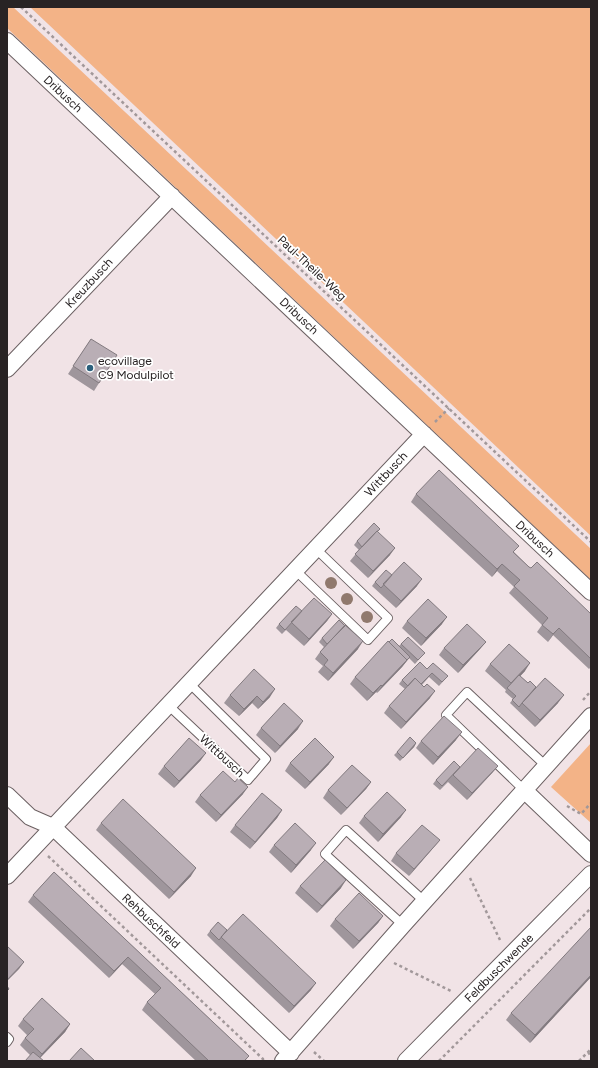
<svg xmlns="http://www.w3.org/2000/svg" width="598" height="1068" viewBox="0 0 598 1068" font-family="Figtree,sans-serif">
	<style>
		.green { fill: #f3b387 }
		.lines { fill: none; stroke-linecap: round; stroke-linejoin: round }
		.lane-casing { stroke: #6b6062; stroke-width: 10 }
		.street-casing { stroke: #6b6062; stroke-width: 18 }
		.path { stroke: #a2989a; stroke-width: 2.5; stroke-dasharray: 3 3; stroke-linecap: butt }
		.lane { stroke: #fff; stroke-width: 8 }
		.street { stroke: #fff; stroke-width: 16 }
		.tree { fill: #90796d }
		.wall { fill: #9f969c }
		.shaded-wall { fill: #827a7f }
		.building { fill: #b9aeb5; stroke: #827a7f }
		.poi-dot { fill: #2b607c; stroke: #fff; stroke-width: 1.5 }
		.labels { text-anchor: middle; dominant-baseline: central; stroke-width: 3.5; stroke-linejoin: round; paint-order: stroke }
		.street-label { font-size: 12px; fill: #282324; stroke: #fff }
		.poi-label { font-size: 12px; fill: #282324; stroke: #fff; text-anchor: start }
	</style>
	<rect width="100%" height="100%" fill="#f1e3e6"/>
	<!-- green -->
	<path class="green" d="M7,7H13L591,549V580L7,28Z
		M30,7H591V536Z
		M591,743V823L551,787Z"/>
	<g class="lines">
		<!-- lane casing -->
		<g class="lane-casing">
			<path id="lane" d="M295,570L368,640L388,618L316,549
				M168,705L248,780L266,759L189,683
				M524,790L446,715L467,692L546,766
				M403,925L325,854L346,830L424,901
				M7,1037L9,1039L7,1042"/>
		</g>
		<!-- street casing -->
		<g class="street-casing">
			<path id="street" d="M7,41L591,592
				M7,369L172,196
				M524,790L591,854
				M7,795L30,817L53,827L291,1053
				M7,876L424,434
				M283,1061L403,925L591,716
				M406,1061L591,874"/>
		</g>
		<!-- path -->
		<path class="path" d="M21,7L591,542
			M435,422L449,408
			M583,700L591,691
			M567,806L581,814L591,803
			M48,856L263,1059V1061
			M470,878L500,940
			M394,963L451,991
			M314,1052L324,1061
			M588,1052L591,1056
			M439,1061L591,908
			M579,1061L591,1049"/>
		<!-- lane -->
		<use href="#lane" class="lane"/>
		<!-- street -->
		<use href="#street" class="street"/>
	</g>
	<!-- trees -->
	<g class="tree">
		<circle cx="331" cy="583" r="6"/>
		<circle cx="347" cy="599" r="6"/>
		<circle cx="367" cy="617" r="6"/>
	</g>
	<!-- wall -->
	<path class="wall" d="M91,339L99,383L94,391L68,374Z
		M416,494L514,552L529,567L591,614V667L589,669L553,635L548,642L537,632L542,625L509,593L514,587L497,571L492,577L411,502Z
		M378,532L390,555L368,578L350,561L359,550L354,545L357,541Z
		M392,575L417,586L396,608L372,586L375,582Z
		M302,611L332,614L327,621L304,646L286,630L282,634L276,628L279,624Z
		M407,621L442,624L421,646L402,628Z
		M322,638L358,649L328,681L318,672L323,666L315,659L320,652L324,647L319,642Z
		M389,642L399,646L401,644L422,656L415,664L409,658L402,667L377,693L376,692L367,701L350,684L355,677Z
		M486,642L480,649L458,673L439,655L444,648Z
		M490,664L525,671L520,676L528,683L536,687L558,703L535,727L510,703L513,699L505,692L506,690L485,671Z
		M427,669L448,676L439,686L429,677L422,685L430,698L401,729L384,713L389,706L405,689L399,684L402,680Z
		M230,695L270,697L258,709L252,703L239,716L224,703Z
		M261,728L298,729L275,753L256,735Z
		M456,740L433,765L416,748L421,741Z
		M416,743L414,747L400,761L394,755L397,752Z
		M201,760L174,788L158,774L164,766Z
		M290,763L329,764L305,789L285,771Z
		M498,766L492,773L467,800L448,782L440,790L433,784L436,780L460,767Z
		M371,782L366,789L341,815L323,798L328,790Z
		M243,794L216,822L195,802L200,795Z
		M282,810L277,818L250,849L230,832L235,825Z
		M364,816L401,817L378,842L359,823Z
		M101,823L191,876L169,899L96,830Z
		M440,840L434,847L409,876L391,861L396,853Z
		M274,845L311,850L291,873L269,852Z
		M54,872L249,1056L245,1061H196L142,1010L147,1002L155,994L122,964L109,978L28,902L33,895Z
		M300,886L341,888L317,913L295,893Z
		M383,916L378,923L353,949L330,926L335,919Z
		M227,930L311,990L289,1013L216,944L207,935L210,931Z
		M591,977L530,1043L506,1020L511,1013Z
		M23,1019L70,1024L65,1032L40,1058L30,1055L20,1045L27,1035L18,1026Z"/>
	<!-- shaded-wall -->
	<path class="shaded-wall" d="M395,548L390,555L368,578L373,571Z
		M502,564L497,571L492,577L497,569Z
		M422,579L417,586L396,608L401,601Z
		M332,614L327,621L304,646L309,639Z
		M447,617L442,624L421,646L426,638Z
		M559,628L553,635L548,642L553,634Z
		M363,641L358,649L328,681L333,673Z
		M486,642L480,649L458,673L463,665Z
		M410,657L402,667L377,693L382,686Z
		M530,663L525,671L508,689L511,683Z
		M381,685L376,692L367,701L373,693Z
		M275,689L270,697L258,709L263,702Z
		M435,691L430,698L401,729L406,722Z
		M564,695L558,703L535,727L540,720Z
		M257,696L252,703L239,716L244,709Z
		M303,721L298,729L275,753L280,746Z
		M462,732L456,740L433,765L438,757Z
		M416,743L414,747L400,761L403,758Z
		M206,753L201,760L174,788L179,781Z
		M334,757L329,764L305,789L310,782Z
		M498,766L492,773L467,800L472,793Z
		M371,782L366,789L341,815L347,808Z
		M248,787L243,794L216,822L221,815Z
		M282,810L277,818L250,849L255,842Z
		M406,810L401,817L378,842L383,834Z
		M440,840L434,847L409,876L414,869Z
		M316,843L311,850L291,873L296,865Z
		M196,868L191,876L169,899L174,892Z
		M346,880L341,888L317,913L322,906Z
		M383,916L378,923L353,949L359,941Z
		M128,957L122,964L109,978L114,971Z
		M24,962L19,969L7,981V980Z
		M591,975V977L530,1043L535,1035Z
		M316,983L311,990L289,1013L294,1006Z
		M70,1024L65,1032L37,1061L42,1054Z"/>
	<!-- building -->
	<path class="building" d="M91,339L117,355L99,383L73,366Z
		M439,470L519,546L513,552L529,567L531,568L537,562L591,614V659L559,628L553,634L542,625L548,618L514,586L520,580L502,564L497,569L416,494Z
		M374,523L380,529L378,531H377L362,547L357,541Z
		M377,531L395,548L373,571L355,554Z
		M404,562L422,579L401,601L383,584Z
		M386,570L392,575L381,588L375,582Z
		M314,598L332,614L309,639L291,622Z
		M428,599L447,617L426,638L407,621Z
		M296,606L302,611L285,630L279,624Z
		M339,620L345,626L327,644L322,638Z
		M467,624L486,642L463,665L444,648Z
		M345,625L363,641L333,673L324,665L328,660L320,652Z
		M408,637L425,653L418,660L401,644Z
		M392,639L410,657L406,661L407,660L389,642Z
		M388,641L407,660L382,686L381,685L373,693L355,677Z
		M509,644L530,663L511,683L490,664Z
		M420,662L427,669L433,663L448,676L442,682L432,673L421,684L415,678L408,686L402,680Z
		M254,669L275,689L263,702L257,696L244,709L230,695Z
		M519,675L528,683L530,681L536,687L522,703L519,707L512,700L516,696L507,688Z
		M415,678L424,687L427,684L435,691L406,722L389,706Z
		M545,678L564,695L540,720L522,703Z
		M284,703L303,721L280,746L261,728Z
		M444,716L462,732L438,757L421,741Z
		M410,737L416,743L403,758L397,752Z
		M189,738L206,753L179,781L164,766Z
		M315,738L334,757L310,782L290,763Z
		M478,748L498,766L472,793L453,775Z
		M454,761L460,767L442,786L436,780Z
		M352,765L371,782L347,808L328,790Z
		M223,771L235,782L238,778L248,787L221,815L200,795Z
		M387,792L406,810L383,834L364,816Z
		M262,793L282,810L255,842L235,825Z
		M123,799L196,868L174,892L101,823Z
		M295,823L316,843L296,865L274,845Z
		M422,825L440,840L414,869L396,853Z
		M325,860L346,880L322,906L300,886Z
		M54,872L249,1056L244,1061H209L147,1002L161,988L128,957L114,971L33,895Z
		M359,893L383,916L359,941L335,919Z
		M243,914L316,983L294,1006L221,937Z
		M218,922L227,930L219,940L210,931Z
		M591,927V975L535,1035L511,1013Z
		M7,946L24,962L7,980Z
		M7,986L9,989L7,991Z
		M42,998L70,1024L42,1054L25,1038L34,1029L23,1019Z
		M81,1048L95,1061H69Z
		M33,1052L44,1061H25Z"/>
	<!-- markers -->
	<circle class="poi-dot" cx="90" cy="368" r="4"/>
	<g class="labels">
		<!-- street labels -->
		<g class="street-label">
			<text transform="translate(63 94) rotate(43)">Dribusch</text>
			<text transform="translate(312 268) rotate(43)">Paul-Theile-Weg</text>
			<text transform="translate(89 283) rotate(-47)">Kreuzbusch</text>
			<text transform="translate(299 316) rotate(43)">Dribusch</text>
			<text transform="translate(386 474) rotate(-47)">Wittbusch</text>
			<text transform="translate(535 539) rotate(43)">Dribusch</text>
			<text transform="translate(222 756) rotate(43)">Wittbusch</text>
			<text transform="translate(151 921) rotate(43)">Rehbuschfeld</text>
			<text transform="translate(499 968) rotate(-45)">Feldbuschwende</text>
		</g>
		<!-- poi labels -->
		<g class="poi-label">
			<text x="98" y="361">ecovillage<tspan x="98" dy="14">C9 Modulpilot</tspan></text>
		</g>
	</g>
	<!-- border -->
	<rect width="598" height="1068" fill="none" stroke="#282324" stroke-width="16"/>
</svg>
